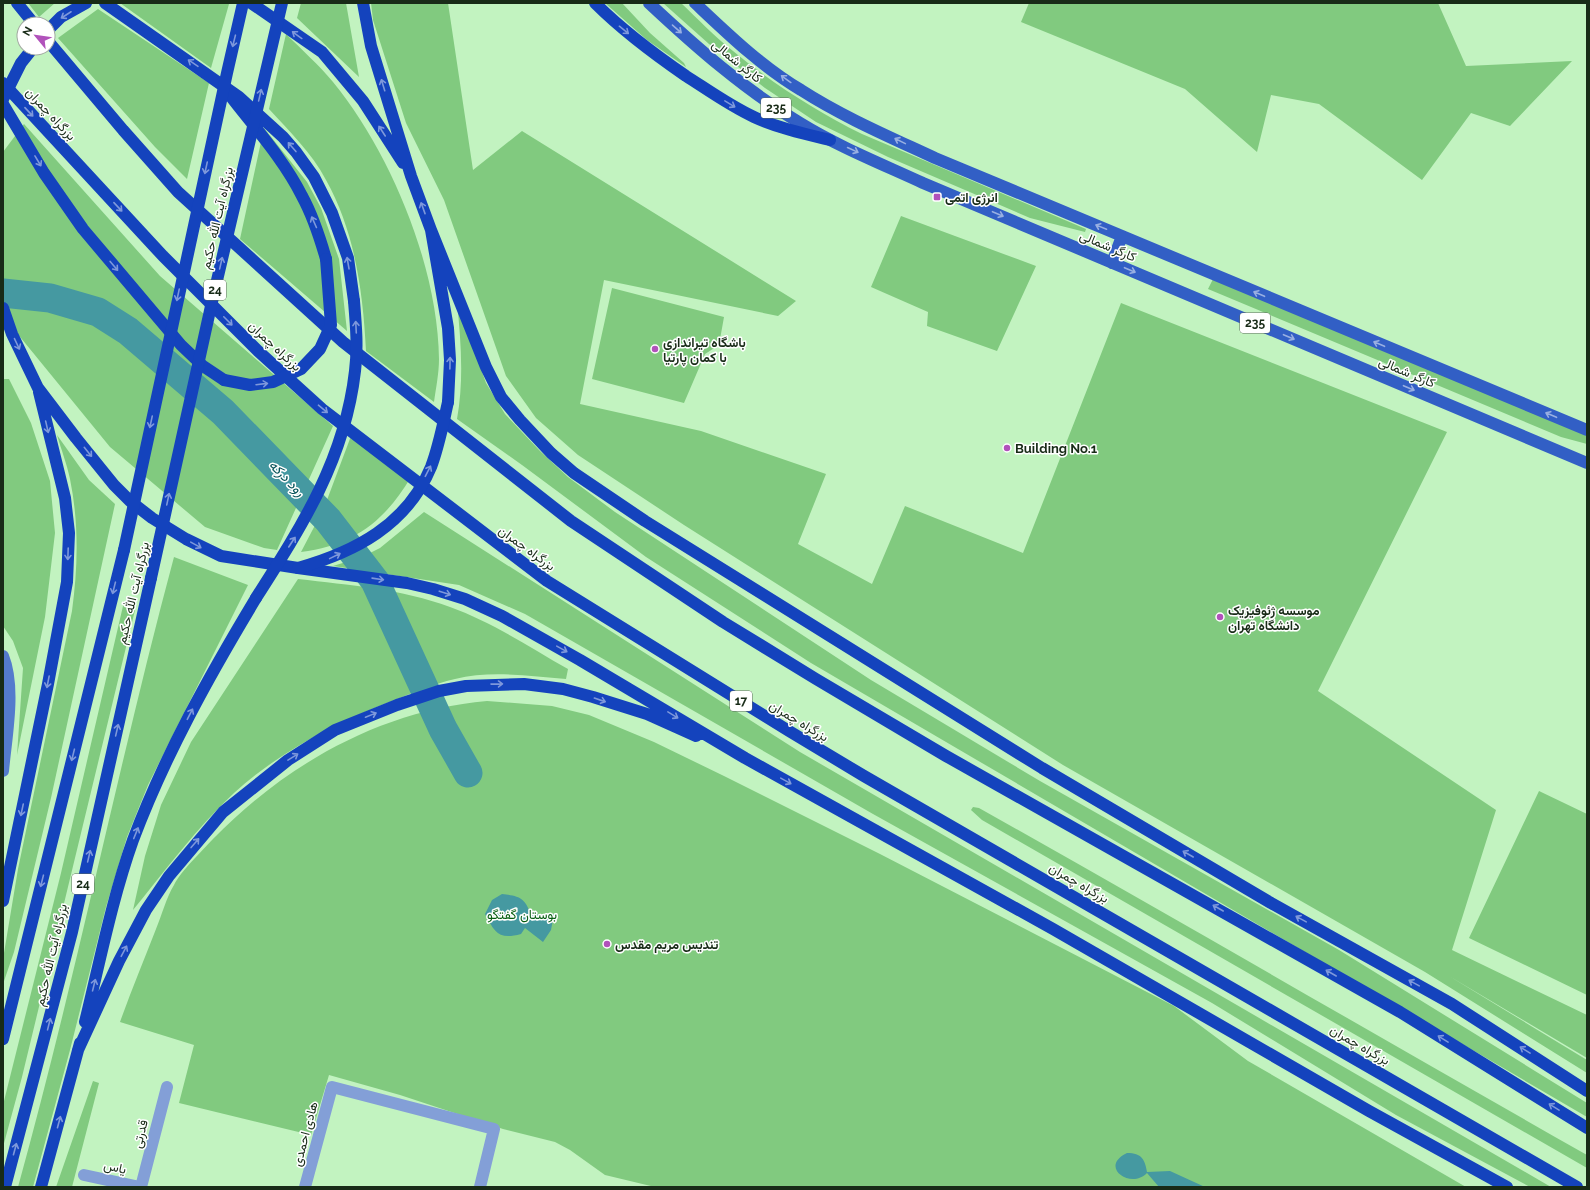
<svg xmlns="http://www.w3.org/2000/svg" width="1590" height="1190" viewBox="0 0 1590 1190" font-family="Raleway,Vazirmatn,sans-serif">
	<style>
		.green { fill: #81ca7f }
		.water { fill: #4599a1 }
		.lines { fill: none; stroke-linecap: round; stroke-linejoin: round }
		.river { stroke: #4599a1; stroke-width: 29 }
		.street { stroke: #839fd7; stroke-width: 12 }
		.secondary { stroke: #547bcd; stroke-width: 12 }
		.primary { stroke: #325fc5; stroke-width: 12 }
		.highway { stroke: #1443bd; stroke-width: 12 }
		.highway-bridge { stroke: #1443bd; stroke-width: 12 }
		.oneway { stroke: #7e98db }
		.oneway2 { stroke: #98afe2 }
		.poi-dot { fill: #b152bb; stroke: #fff; stroke-width: 1.5 }
		.labels { text-anchor: middle; dominant-baseline: central; stroke-width: 3; stroke-linejoin: round; paint-order: stroke }
		.shield { fill: #fff; stroke: #5d6b5d; stroke-width: 1 }
		.shield-label { font-size: 12px; font-weight: bold; fill: #182b17 }
		.street-label { font-size: 13px; fill: #182b17; stroke: #fff }
		.poi-label { font-size: 13px; font-weight: bold; fill: #182b17; stroke: #fff; text-anchor: start }
		.park-label { font-size: 13px; fill: #055d10; stroke: #fff }
		.water-label { font-size: 14px; font-style: italic; fill: #065359; stroke: #fff }
	</style>
	<rect width="100%" height="100%" fill="#c2f3c0"/>
	<!-- green -->
	<path class="green" d="M28,3H55L39,17Z
		M120,3L229,4L211,68Z
		M301,3H346L359,77L297,18Z
		M371,3H448L473,170L522,131L796,301L778,316L604,280L580,404L701,431L826,474L798,544L872,584L905,506L1023,553L1121,303L1447,432L1318,691L1496,810L1452,950L1587,1015V1058L1449,976L1587,1060V1073L1425,972L1063,765L684,525L578,455L536,418L506,376L444,200L406,123L373,20Z
		M605,3H622L650,33L684,63L686,67L647,40Z
		M663,3H681C698,19 714,36 733,51C772,83 816,111 862,134L1086,229L1085,232L1030,218L888,157L816,122L765,88L709,44Z
		M1029,3H1438L1466,66L1572,61L1510,126L1471,113L1422,180L1319,104L1271,95L1257,152L1185,89L1021,22Z
		M98,9L209,83L187,179L155,147L58,38Z
		M286,34C302,50 319,65 333,82C391,153 438,267 439,359C439,373 436,388 434,402L366,351C363,292 355,232 326,180C312,153 289,131 269,109Z
		M24,124L160,276L333,426L277,550L264,548L205,527L110,447L3,316V152Z
		M264,128L307,182L321,208L339,259L347,331L240,239Z
		M901,216L1036,266L997,351L927,326L928,312L871,287Z
		M1213,279L1587,435V444L1561,437L1208,289Z
		M612,288L724,317L719,345L705,354L684,403L592,379Z
		M457,302L486,383L505,414L540,451L568,477L615,512L871,680L938,720L1040,781L1339,950L1587,1103V1117L811,663L646,557L522,465L457,419C464,380 461,342 457,302Z
		M3,379H9L31,423L50,481L55,533L45,617L17,755L23,668L13,641L3,626Z
		M57,435L89,480L115,504L51,798L14,952L3,984V959L18,869L72,611C78,567 79,523 70,479C67,464 61,449 57,435Z
		M351,436L411,477C384,522 354,545 301,552L324,508Z
		M424,512L800,752L1551,1187H1530L1396,1115L1212,1003L873,814L525,614L459,585L333,566L362,557L380,548Z
		M174,557L248,585L148,785L127,837L106,907L70,1050L33,1187H18C76,978 118,766 174,557Z
		M298,579C349,585 402,589 450,607C492,622 529,647 568,669L566,679C530,676 490,670 455,679C433,684 412,693 392,701C335,723 279,752 234,793C197,827 165,871 133,910L145,856L161,805L191,742Z
		M123,606L135,610L22,1077L3,1147V1105L61,873Z
		M487,701L552,706L589,715L654,742L724,776L880,854L1174,1006L1248,1061L1466,1187H655L605,1175L570,1150L555,1142L503,1129L400,1095L329,1075L311,1135L179,1103L194,1045L120,1022C131,991 144,960 156,929C162,915 166,898 174,885C181,871 202,851 213,839C286,764 382,710 487,701Z
		M1539,791L1587,814V995L1469,938Z
		M973,807L979,808C1182,922 1384,1040 1587,1155V1168L982,820L971,810Z
		M93,1081L99,1083L72,1187H56Z"/>
	<!-- water -->
	<path class="water" d="M502,894C520,896 525,898 531,915L554,914L551,930L543,942L525,928L521,934C499,940 495,933 485,914L492,900Z
		M1127,1153C1142,1153 1145,1160 1147,1172L1170,1171L1205,1187H1159L1147,1173C1131,1190 1098,1167 1127,1153Z"/>
	<g class="lines">
		<!-- river -->
		<path class="river" d="M3,293L50,298L98,312L128,331L223,412L328,520L375,581L443,729L468,773"/>
		<!-- street -->
		<path class="street" d="M84,1175L140,1187
			M141,1187L167,1087
			M305,1187L332,1087L494,1129L480,1187"/>
		<!-- secondary -->
		<path class="secondary" d="M3,656C16,688 6,737 3,771"/>
		<!-- primary -->
		<path class="primary" d="M649,3C696,47 745,90 800,123C839,147 882,164 923,183L1587,463
			M695,3C728,34 762,67 801,90C843,117 890,137 935,158L1587,430
			M1112,263L1122,236"/>
		<!-- highway -->
		<path class="highway" d="M17,3L34,24
			M105,3L239,97L283,137L296,152L314,177L332,213L348,258L354,301
			M251,3L322,52L363,101L403,163
			M363,3L371,46L411,176L431,230L448,328L450,360L448,402
			M595,3C623,31 654,54 686,76C708,90 730,106 754,117C778,128 805,134 830,140
			M48,30L61,17L86,3
			M48,41L123,130L178,192L343,342L571,521L723,622L816,679L946,756L1400,1012L1587,1128
			M3,83L163,256L258,351L322,409L547,581L789,731L864,776L1577,1187
			M232,98C256,129 284,160 302,196C313,216 320,238 326,259
			M3,104L44,173L83,229L181,345L203,366L224,380
			M431,230L486,367L501,397L520,420L551,453L574,473L645,521L1042,768L1271,903L1452,1004L1587,1091
			M3,308L12,334L38,388L76,438L114,485L130,501L152,518L186,539L221,556L298,568L407,583L433,589L465,599L502,616L580,660L745,758L1053,929L1369,1111L1507,1187
			M3,901L48,684L67,582L69,533L65,498L39,392
			M85,1022C100,961 112,899 133,840C165,755 209,676 256,598
			M3,1039L124,550
			M78,1050L119,961L146,910L169,876L223,812L288,760L335,730L397,705L439,691L466,686L524,684L563,689L593,697L647,714L696,736
			M5,1187L72,932L151,578
			M41,1187L80,1043"/>
		<!-- highway-bridge -->
		<path class="highway-bridge" d="M3,99L21,63L33,48
			M224,380L250,385L273,382L301,369L320,349L331,325L326,259
			M124,550L227,73L243,3
			M298,568C355,552 407,525 431,467C439,446 443,424 448,402
			M151,578L211,306L282,3
			M256,598C302,526 345,459 355,371C358,348 356,325 354,301"/>
	</g>
	<!-- one-way arrows -->
	<defs><path id="oneway-shaft" d="M-6 0H5M1.5-3L5.5 0L1.5 3" fill="none" stroke-width="1.6" stroke-linecap="round" stroke-linejoin="round"/></defs>
	<g class="oneway">
		<use href="#oneway-shaft" transform="translate(66 15) rotate(147)"/>
		<use href="#oneway-shaft" transform="translate(624 30) rotate(39)"/>
		<use href="#oneway-shaft" transform="translate(297 35) rotate(-144)"/>
		<use href="#oneway-shaft" transform="translate(234 41) rotate(104)"/>
		<use href="#oneway-shaft" transform="translate(193 63) rotate(-146)"/>
		<use href="#oneway-shaft" transform="translate(383 85) rotate(-107)"/>
		<use href="#oneway-shaft" transform="translate(260 95) rotate(-77)"/>
		<use href="#oneway-shaft" transform="translate(730 104) rotate(31)"/>
		<use href="#oneway-shaft" transform="translate(29 112) rotate(47)"/>
		<use href="#oneway-shaft" transform="translate(382 131) rotate(-123)"/>
		<use href="#oneway-shaft" transform="translate(292 147) rotate(-131)"/>
		<use href="#oneway-shaft" transform="translate(38 161) rotate(59)"/>
		<use href="#oneway-shaft" transform="translate(206 168) rotate(102)"/>
		<use href="#oneway-shaft" transform="translate(118 207) rotate(47)"/>
		<use href="#oneway-shaft" transform="translate(423 208) rotate(-110)"/>
		<use href="#oneway-shaft" transform="translate(314 222) rotate(-114)"/>
		<use href="#oneway-shaft" transform="translate(221 263) rotate(-77)"/>
		<use href="#oneway-shaft" transform="translate(348 263) rotate(-100)"/>
		<use href="#oneway-shaft" transform="translate(114 266) rotate(50)"/>
		<use href="#oneway-shaft" transform="translate(178 295) rotate(102)"/>
		<use href="#oneway-shaft" transform="translate(228 321) rotate(45)"/>
		<use href="#oneway-shaft" transform="translate(356 327) rotate(-93)"/>
		<use href="#oneway-shaft" transform="translate(17 344) rotate(65)"/>
		<use href="#oneway-shaft" transform="translate(450 363) rotate(-89)"/>
		<use href="#oneway-shaft" transform="translate(262 384) rotate(-7)"/>
		<use href="#oneway-shaft" transform="translate(323 409) rotate(40)"/>
		<use href="#oneway-shaft" transform="translate(151 422) rotate(102)"/>
		<use href="#oneway-shaft" transform="translate(47 427) rotate(77)"/>
		<use href="#oneway-shaft" transform="translate(88 452) rotate(51)"/>
		<use href="#oneway-shaft" transform="translate(428 471) rotate(-63)"/>
		<use href="#oneway-shaft" transform="translate(168 499) rotate(-78)"/>
		<use href="#oneway-shaft" transform="translate(292 542) rotate(-57)"/>
		<use href="#oneway-shaft" transform="translate(196 545) rotate(29)"/>
		<use href="#oneway-shaft" transform="translate(68 554) rotate(92)"/>
		<use href="#oneway-shaft" transform="translate(335 556) rotate(-26)"/>
		<use href="#oneway-shaft" transform="translate(378 579) rotate(8)"/>
		<use href="#oneway-shaft" transform="translate(114 588) rotate(104)"/>
		<use href="#oneway-shaft" transform="translate(445 593) rotate(18)"/>
		<use href="#oneway-shaft" transform="translate(562 649) rotate(29)"/>
		<use href="#oneway-shaft" transform="translate(48 682) rotate(101)"/>
		<use href="#oneway-shaft" transform="translate(497 684) rotate(-1)"/>
		<use href="#oneway-shaft" transform="translate(600 700) rotate(19)"/>
		<use href="#oneway-shaft" transform="translate(190 714) rotate(-63)"/>
		<use href="#oneway-shaft" transform="translate(371 715) rotate(-22)"/>
		<use href="#oneway-shaft" transform="translate(673 715) rotate(31)"/>
		<use href="#oneway-shaft" transform="translate(117 730) rotate(-77)"/>
		<use href="#oneway-shaft" transform="translate(73 755) rotate(104)"/>
		<use href="#oneway-shaft" transform="translate(293 757) rotate(-32)"/>
		<use href="#oneway-shaft" transform="translate(786 781) rotate(29)"/>
		<use href="#oneway-shaft" transform="translate(22 810) rotate(102)"/>
		<use href="#oneway-shaft" transform="translate(136 833) rotate(-68)"/>
		<use href="#oneway-shaft" transform="translate(195 843) rotate(-49)"/>
		<use href="#oneway-shaft" transform="translate(1188 854) rotate(-150)"/>
		<use href="#oneway-shaft" transform="translate(89 856) rotate(-77)"/>
		<use href="#oneway-shaft" transform="translate(42 881) rotate(104)"/>
		<use href="#oneway-shaft" transform="translate(1218 908) rotate(-150)"/>
		<use href="#oneway-shaft" transform="translate(1301 919) rotate(-151)"/>
		<use href="#oneway-shaft" transform="translate(124 951) rotate(-62)"/>
		<use href="#oneway-shaft" transform="translate(1331 973) rotate(-150)"/>
		<use href="#oneway-shaft" transform="translate(1414 983) rotate(-151)"/>
		<use href="#oneway-shaft" transform="translate(94 985) rotate(-76)"/>
		<use href="#oneway-shaft" transform="translate(49 1024) rotate(-76)"/>
		<use href="#oneway-shaft" transform="translate(1443 1039) rotate(-148)"/>
		<use href="#oneway-shaft" transform="translate(1525 1050) rotate(-148)"/>
		<use href="#oneway-shaft" transform="translate(1554 1107) rotate(-148)"/>
		<use href="#oneway-shaft" transform="translate(59 1122) rotate(-75)"/>
		<use href="#oneway-shaft" transform="translate(15 1149) rotate(-75)"/>
	</g>
	<g class="oneway2">
		<use href="#oneway-shaft" transform="translate(677 29) rotate(41)"/>
		<use href="#oneway-shaft" transform="translate(786 79) rotate(-144)"/>
		<use href="#oneway-shaft" transform="translate(900 141) rotate(-154)"/>
		<use href="#oneway-shaft" transform="translate(853 150) rotate(25)"/>
		<use href="#oneway-shaft" transform="translate(998 214) rotate(23)"/>
		<use href="#oneway-shaft" transform="translate(1101 227) rotate(-158)"/>
		<use href="#oneway-shaft" transform="translate(1130 270) rotate(23)"/>
		<use href="#oneway-shaft" transform="translate(1259 294) rotate(-157)"/>
		<use href="#oneway-shaft" transform="translate(1289 337) rotate(23)"/>
		<use href="#oneway-shaft" transform="translate(1379 344) rotate(-157)"/>
		<use href="#oneway-shaft" transform="translate(1409 388) rotate(23)"/>
		<use href="#oneway-shaft" transform="translate(1551 415) rotate(-157)"/>
	</g>
	<!-- markers -->
	<g class="poi-dot">
		<rect x="933" y="193" width="8" height="8" rx="2"/>
		<circle cx="655" cy="349" r="4"/>
		<circle cx="1007" cy="448" r="4"/>
		<circle cx="1220" cy="617" r="4"/>
		<circle cx="607" cy="944" r="4"/>
	</g>
	<g class="labels">
		<!-- shield labels -->
		<g class="shield">
			<rect x="761" y="98" width="30" height="20" rx="3"/>
			<rect x="204" y="280" width="22" height="20" rx="3"/>
			<rect x="1240" y="313" width="30" height="20" rx="3"/>
			<rect x="730" y="691" width="22" height="20" rx="3"/>
			<rect x="72" y="874" width="22" height="20" rx="3"/>
		</g>
		<g class="shield-label">
			<text x="776" y="108">235</text>
			<text x="215" y="290">24</text>
			<text x="1255" y="323">235</text>
			<text x="741" y="701">17</text>
			<text x="83" y="884">24</text>
		</g>
		<!-- street labels -->
		<g class="street-label">
			<text transform="translate(737 61) rotate(39)">کارگر شمالی</text>
			<text transform="translate(51 114) rotate(47)">بزرگراه چمران</text>
			<text transform="translate(217 218) rotate(-77)">بزرگراه آیت الله حکیم</text>
			<text transform="translate(1108 246) rotate(23)">کارگر شمالی</text>
			<text transform="translate(275 346) rotate(43)">بزرگراه چمران</text>
			<text transform="translate(1407 372) rotate(23)">کارگر شمالی</text>
			<text transform="translate(527 548) rotate(36)">بزرگراه چمران</text>
			<text transform="translate(133 593) rotate(-77)">بزرگراه آیت الله حکیم</text>
			<text transform="translate(799 721) rotate(31)">بزرگراه چمران</text>
			<text transform="translate(1079 883) rotate(30)">بزرگراه چمران</text>
			<text transform="translate(51 955) rotate(-77)">بزرگراه آیت الله حکیم</text>
			<text transform="translate(1360 1045) rotate(30)">بزرگراه چمران</text>
			<text transform="translate(140 1134) rotate(-76)">قدرتی</text>
			<text transform="translate(305 1134) rotate(-75)">هادی احمدی</text>
			<text transform="translate(115 1167) rotate(12)">یاس</text>
		</g>
		<!-- poi labels -->
		<g class="poi-label">
			<text x="945" y="197">انرژی اتمی</text>
			<text x="663" y="342">باشگاه تیراندازی<tspan x="663" dy="15">با کمان پارتیا</tspan></text>
			<text x="1015" y="448">Building No.1</text>
			<text x="1228" y="610">موسسه ژئوفیزیک<tspan x="1228" dy="15">دانشگاه تهران</tspan></text>
			<text x="615" y="944">تندیس مریم مقدس</text>
		</g>
		<!-- park labels -->
		<g class="park-label">
			<text x="522" y="914">بوستان گفتگو</text>
		</g>
		<!-- water labels -->
		<g class="water-label">
			<text transform="translate(287 478) rotate(46)">رود درکه</text>
		</g>
	</g>
	<!-- border -->
	<rect width="1590" height="1190" fill="none" stroke="#182b17" stroke-width="8"/>
	<!-- north arrow -->
	<g transform="translate(36 36) rotate(299)"><circle r="19" fill="#ffffff" stroke="#a3aaa2"/>
	<path d="M0-3L7 15L0 10L-7 15Z" fill="#b152bb"/>
	<text y="-6" font-size="11" font-weight="bold" text-anchor="middle" fill="#182b17">N</text>
	</g>
</svg>
